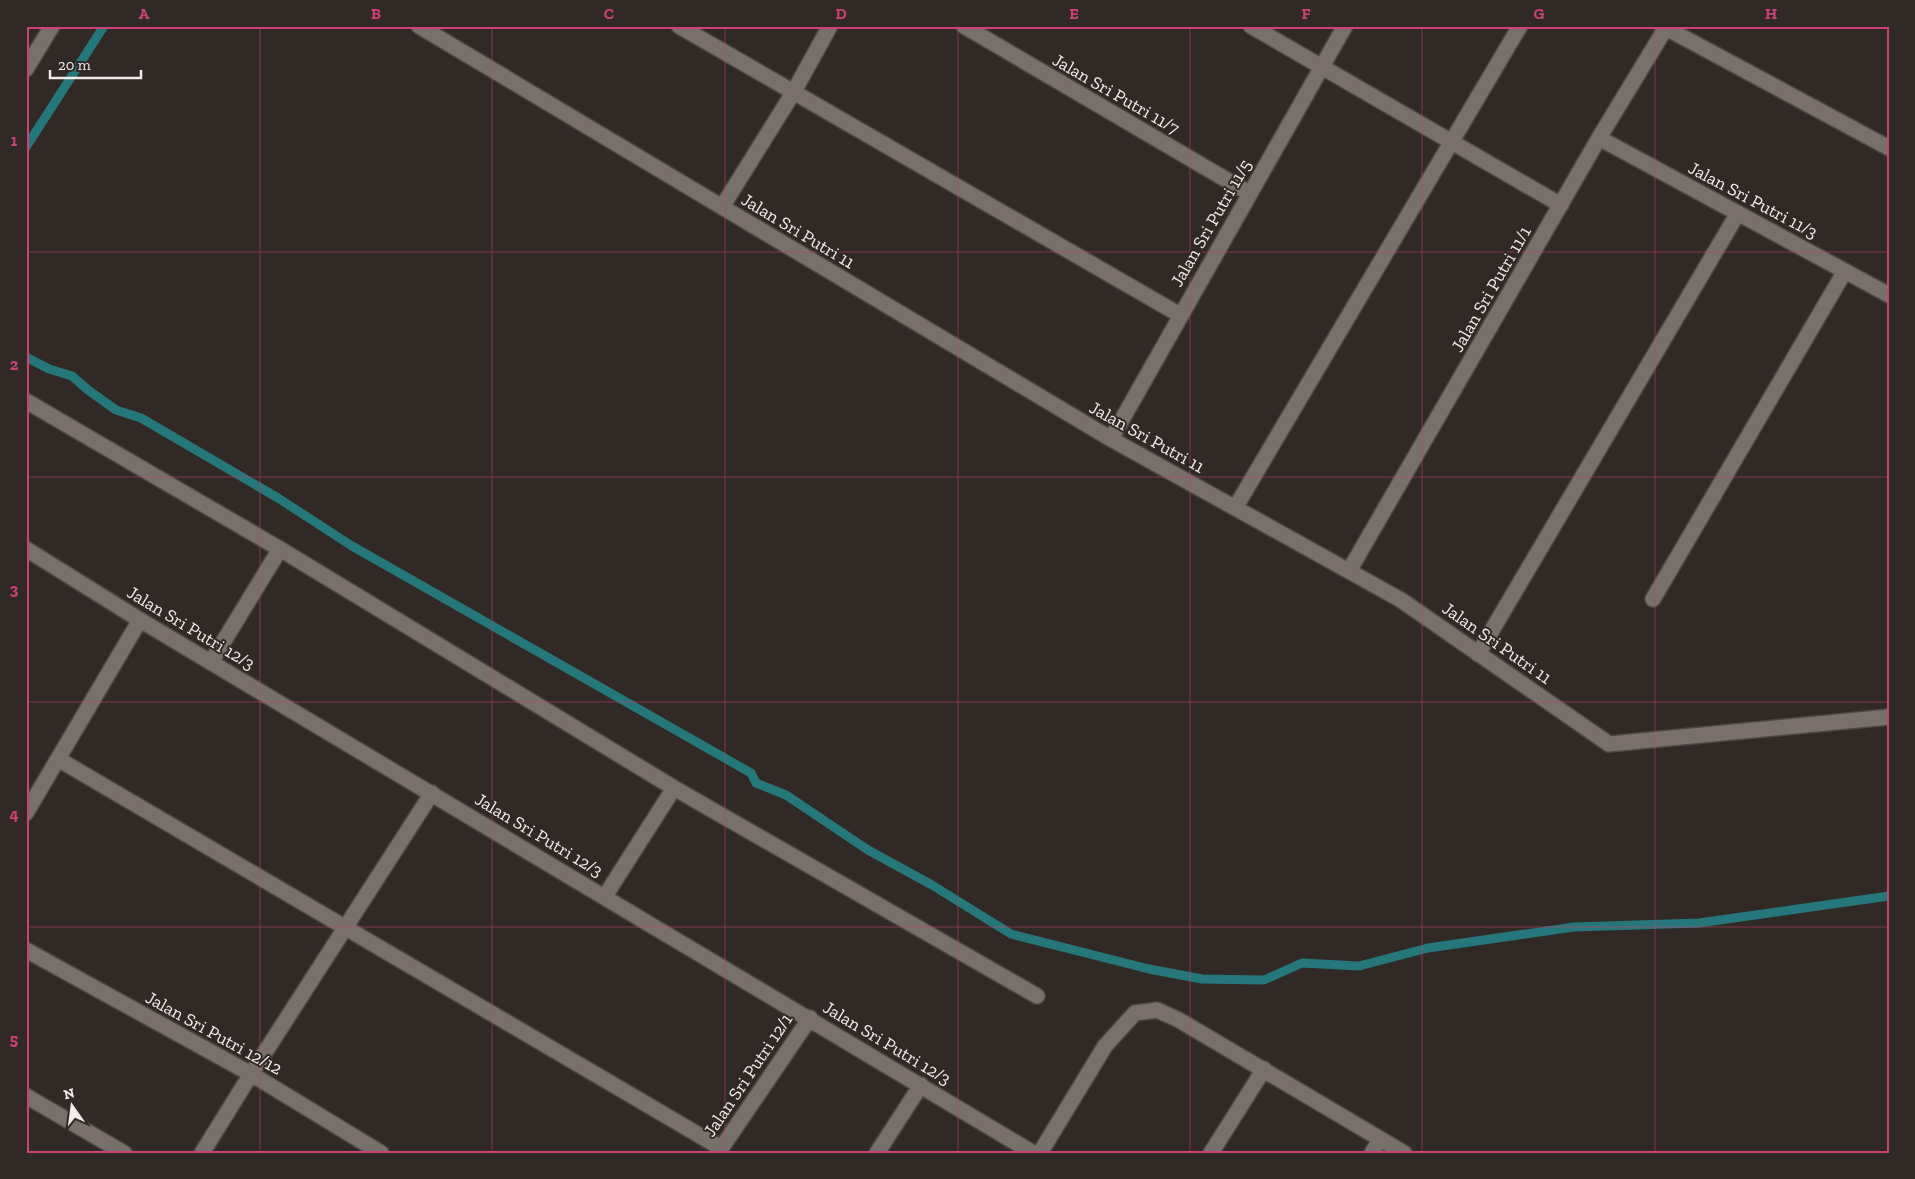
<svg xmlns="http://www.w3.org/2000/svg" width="1915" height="1179" viewBox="0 0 1915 1179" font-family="'Zilla Slab',serif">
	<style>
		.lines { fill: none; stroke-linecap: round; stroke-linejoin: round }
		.stream { stroke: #26777b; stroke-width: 9 }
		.minor-casing { stroke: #4d4643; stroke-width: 18 }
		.minor { stroke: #79706b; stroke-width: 15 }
		.grid { fill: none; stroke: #cb4277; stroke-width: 1; stroke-opacity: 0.55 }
		.labels { text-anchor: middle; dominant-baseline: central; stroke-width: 4; stroke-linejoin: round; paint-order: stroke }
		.street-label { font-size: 18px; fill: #f1ebe9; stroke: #312925 }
		.neatline { fill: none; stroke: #cb4277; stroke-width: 2 }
		.grid-label { font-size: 16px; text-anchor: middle; font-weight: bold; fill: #cb4277 }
	</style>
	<rect width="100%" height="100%" fill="#312925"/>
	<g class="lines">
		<!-- stream -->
		<path class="stream" d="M26,147L104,26
			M26,357L49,369L72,376L88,390L116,410L141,418L278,498L352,546L751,773L756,783L786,795L868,850L932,885L1011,934L1149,969L1202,979L1264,980L1302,963L1359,966L1428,948L1574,927L1699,923L1889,896"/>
		<!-- minor casing -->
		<g class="minor-casing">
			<path id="minor" d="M419,26L1111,439L1401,600L1609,744L1889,717
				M679,26L1180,315
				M964,26L1249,193
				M1251,26L1561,205
				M1666,28L1889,148
				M26,69L52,26
				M1599,138L1889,295
				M722,207L793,93L830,26
				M26,401L280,549L674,788L1037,996
				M1111,439L1345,26
				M1235,508L1520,26
				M26,549L140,620L1033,1153
				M1349,571L1599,138L1667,26
				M1653,599L1845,271
				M1478,654L1738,213
				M211,662L280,549
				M58,759L721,1148
				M26,813L140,620
				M605,896L674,788
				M26,950L251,1074L381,1153
				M26,1096L124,1153
				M202,1153L251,1074L432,793
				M718,1153L810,1018
				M877,1153L921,1085
				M1040,1153L1105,1046L1135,1013L1157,1010L1179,1020L1404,1153
				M1211,1153L1264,1069
				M1372,1153L1380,1139"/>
		</g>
		<!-- minor -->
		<use href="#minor" class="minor"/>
	</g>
	<!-- grid -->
	<path class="grid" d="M260,26V1153M492,26V1153M725,26V1153M958,26V1153M1190,26V1153M1422,26V1153M1655,26V1153M26,252H1889M26,477H1889M26,702H1889M26,927H1889"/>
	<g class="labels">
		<!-- street labels -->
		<g class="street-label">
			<text transform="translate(1116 94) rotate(30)">Jalan Sri Putri 11/7</text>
			<text transform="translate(1753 200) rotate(28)">Jalan Sri Putri 11/3</text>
			<text transform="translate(1211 223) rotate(-60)">Jalan Sri Putri 11/5</text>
			<text transform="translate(798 231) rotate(31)">Jalan Sri Putri 11</text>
			<text transform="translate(1491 289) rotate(-60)">Jalan Sri Putri 11/1</text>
			<text transform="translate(1147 437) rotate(29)">Jalan Sri Putri 11</text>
			<text transform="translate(191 628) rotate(31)">Jalan Sri Putri 12/3</text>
			<text transform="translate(1497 643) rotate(35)">Jalan Sri Putri 11</text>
			<text transform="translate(539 835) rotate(31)">Jalan Sri Putri 12/3</text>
			<text transform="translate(214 1033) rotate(29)">Jalan Sri Putri 12/12</text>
			<text transform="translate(887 1043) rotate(31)">Jalan Sri Putri 12/3</text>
			<text transform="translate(748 1075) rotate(-56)">Jalan Sri Putri 12/1</text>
		</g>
	</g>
	<!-- border -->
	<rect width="1915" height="1179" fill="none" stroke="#312925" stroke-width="55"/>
	<!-- north arrow -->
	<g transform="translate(72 1106) rotate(346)" stroke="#312925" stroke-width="4" paint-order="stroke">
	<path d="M0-4L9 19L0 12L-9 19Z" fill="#f1ebe9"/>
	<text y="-8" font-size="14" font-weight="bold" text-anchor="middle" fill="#f1ebe9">N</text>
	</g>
	<!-- scale -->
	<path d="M50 70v8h91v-8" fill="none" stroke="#f1ebe9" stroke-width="2.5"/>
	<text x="58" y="70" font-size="15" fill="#f1ebe9" stroke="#312925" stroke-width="4" paint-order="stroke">20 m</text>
	<rect x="28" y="28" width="1860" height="1124" class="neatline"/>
	<g class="grid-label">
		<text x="144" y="19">A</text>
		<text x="376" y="19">B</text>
		<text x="609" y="19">C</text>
		<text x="841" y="19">D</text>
		<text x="1074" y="19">E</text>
		<text x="1306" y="19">F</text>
		<text x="1539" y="19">G</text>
		<text x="1771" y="19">H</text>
		<text x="14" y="146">1</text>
		<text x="14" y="370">2</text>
		<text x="14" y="595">3</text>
		<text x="14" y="820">4</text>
		<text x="14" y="1045">5</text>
	</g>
</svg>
